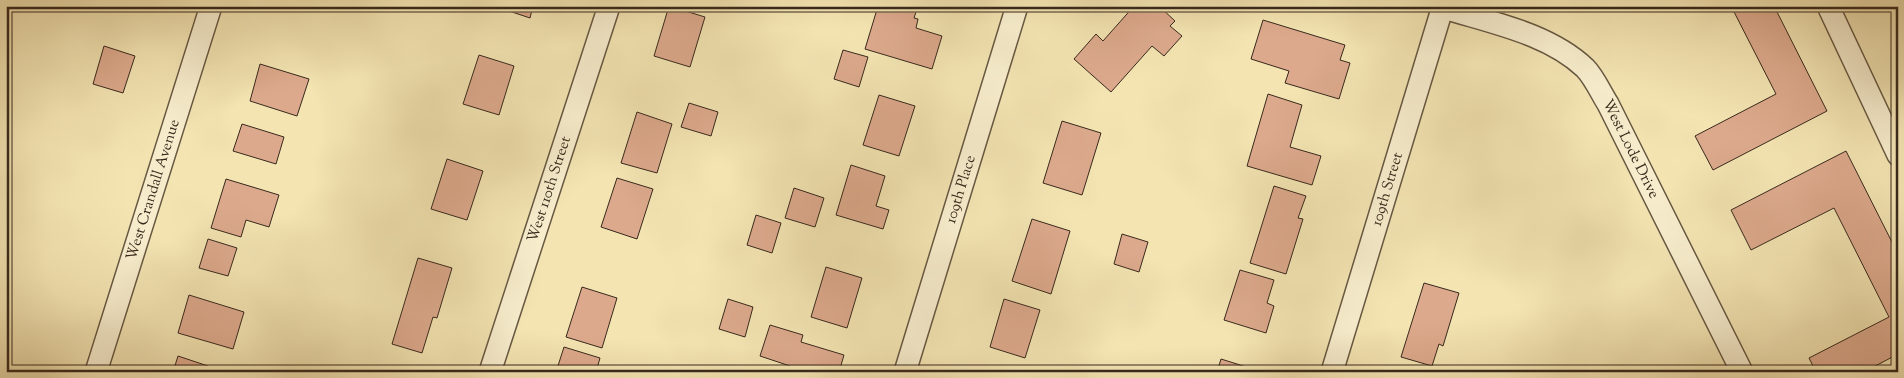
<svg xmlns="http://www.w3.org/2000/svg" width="1904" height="378" viewBox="0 0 1904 378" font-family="'Sorts Mill Goudy',serif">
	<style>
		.building { fill: #dca98c; stroke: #38291c }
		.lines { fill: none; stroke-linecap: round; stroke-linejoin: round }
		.street-casing { stroke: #675842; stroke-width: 24 }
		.street { stroke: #f7edcd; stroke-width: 21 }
		.labels { text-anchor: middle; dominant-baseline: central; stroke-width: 4; stroke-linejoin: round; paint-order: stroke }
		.street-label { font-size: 15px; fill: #38291c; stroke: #f7edcd }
	</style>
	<rect width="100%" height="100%" fill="#f3e4b2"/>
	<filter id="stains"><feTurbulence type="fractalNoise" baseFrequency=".004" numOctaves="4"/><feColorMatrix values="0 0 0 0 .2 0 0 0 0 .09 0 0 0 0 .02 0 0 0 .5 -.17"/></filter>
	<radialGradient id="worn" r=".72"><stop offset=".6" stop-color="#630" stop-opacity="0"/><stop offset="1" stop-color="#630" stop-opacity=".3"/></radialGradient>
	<!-- building -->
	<path class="building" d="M494,6H533L530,18Z
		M669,6L705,17L690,67L654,56Z
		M878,6H918L914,18L918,19L916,28L942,36L932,69L865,49Z
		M1134,6H1159L1175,21L1170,26L1182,36L1164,56L1152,46L1111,92L1074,59L1096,34L1103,41Z
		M1731,6H1774L1827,111L1713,170L1695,136L1776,94Z
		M1263,20L1345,45L1340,60L1350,63L1339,99L1285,83L1289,71L1251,59Z
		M104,46L135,56L123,93L93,84Z
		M843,50L868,57L859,87L834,79Z
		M479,55L514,66L499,115L463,104Z
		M260,64L309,79L297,116L250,101Z
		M1268,94L1302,105L1290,147L1321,156L1312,185L1247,166Z
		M879,95L915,106L899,156L863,145Z
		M689,103L718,112L711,136L681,127Z
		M637,112L672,124L657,173L621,163Z
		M1062,121L1101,133L1082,195L1043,183Z
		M242,124L284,137L276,164L233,151Z
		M1846,151L1898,254V354L1864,372H1816L1809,358L1889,317L1834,208L1751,250L1731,210Z
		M447,159L483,171L467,220L431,209Z
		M851,165L885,176L876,206L889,210L883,229L836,215Z
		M617,178L653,189L637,239L601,227Z
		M226,179L279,195L269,227L246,220L241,237L211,228Z
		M1274,186L1306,196L1298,218L1303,219L1286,274L1250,263Z
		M794,188L824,198L815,227L785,218Z
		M756,215L781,223L772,253L747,245Z
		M1032,219L1070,231L1051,294L1012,281Z
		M1122,234L1148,242L1139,272L1114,264Z
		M208,239L237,248L228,276L199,268Z
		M418,258L452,268L437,318L433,317L422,353L392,344Z
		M826,267L862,278L847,328L811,317Z
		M1240,270L1274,280L1267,303L1274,306L1266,333L1224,320Z
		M1424,283L1459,293L1443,346L1439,344L1432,366L1401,357Z
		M582,287L617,298L602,348L566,337Z
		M189,295L244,312L233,349L178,333Z
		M728,299L753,307L745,337L719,329Z
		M1004,299L1040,310L1025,358L990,347Z
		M770,325L803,335L801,342L844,355L839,372H788L790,366L760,356Z
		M564,347L600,358L596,372H556Z
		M178,356L208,366L206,372H173Z
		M1221,359L1253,369L1252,372H1217Z"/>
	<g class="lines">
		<!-- street casing -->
		<g class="street-casing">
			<g id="street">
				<path id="s1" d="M1438,6C1487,22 1547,32 1585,68C1594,77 1601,93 1608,104L1742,372"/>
				<path d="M1828,6L1898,155"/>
				<path id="s2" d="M96,372L211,6"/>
				<path id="s3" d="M490,372L609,6"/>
				<path id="s4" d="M905,372L1017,6"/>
				<path id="s5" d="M1332,372L1443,6"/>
			</g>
		</g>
		<!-- street -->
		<use href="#street" class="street"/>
	</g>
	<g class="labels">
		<!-- street labels -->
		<g class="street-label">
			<text stroke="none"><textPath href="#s1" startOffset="254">West Lode Drive</textPath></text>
			<text stroke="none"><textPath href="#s2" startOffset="191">West Crandall Avenue</textPath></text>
			<text stroke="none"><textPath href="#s3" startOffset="192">West 110th Street</textPath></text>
			<text stroke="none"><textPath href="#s4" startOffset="191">109th Place</textPath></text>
			<text stroke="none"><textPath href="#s5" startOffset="191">109th Street</textPath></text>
		</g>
	</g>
	<!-- margin -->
	<rect width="1904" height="378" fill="none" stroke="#f3e4b2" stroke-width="25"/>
	<rect x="8" y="8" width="1889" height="363" fill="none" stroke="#38291c" stroke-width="2.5"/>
	<rect x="12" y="12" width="1879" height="353" fill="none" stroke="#38291c"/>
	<rect width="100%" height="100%" filter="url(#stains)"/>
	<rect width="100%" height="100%" fill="url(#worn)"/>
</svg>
